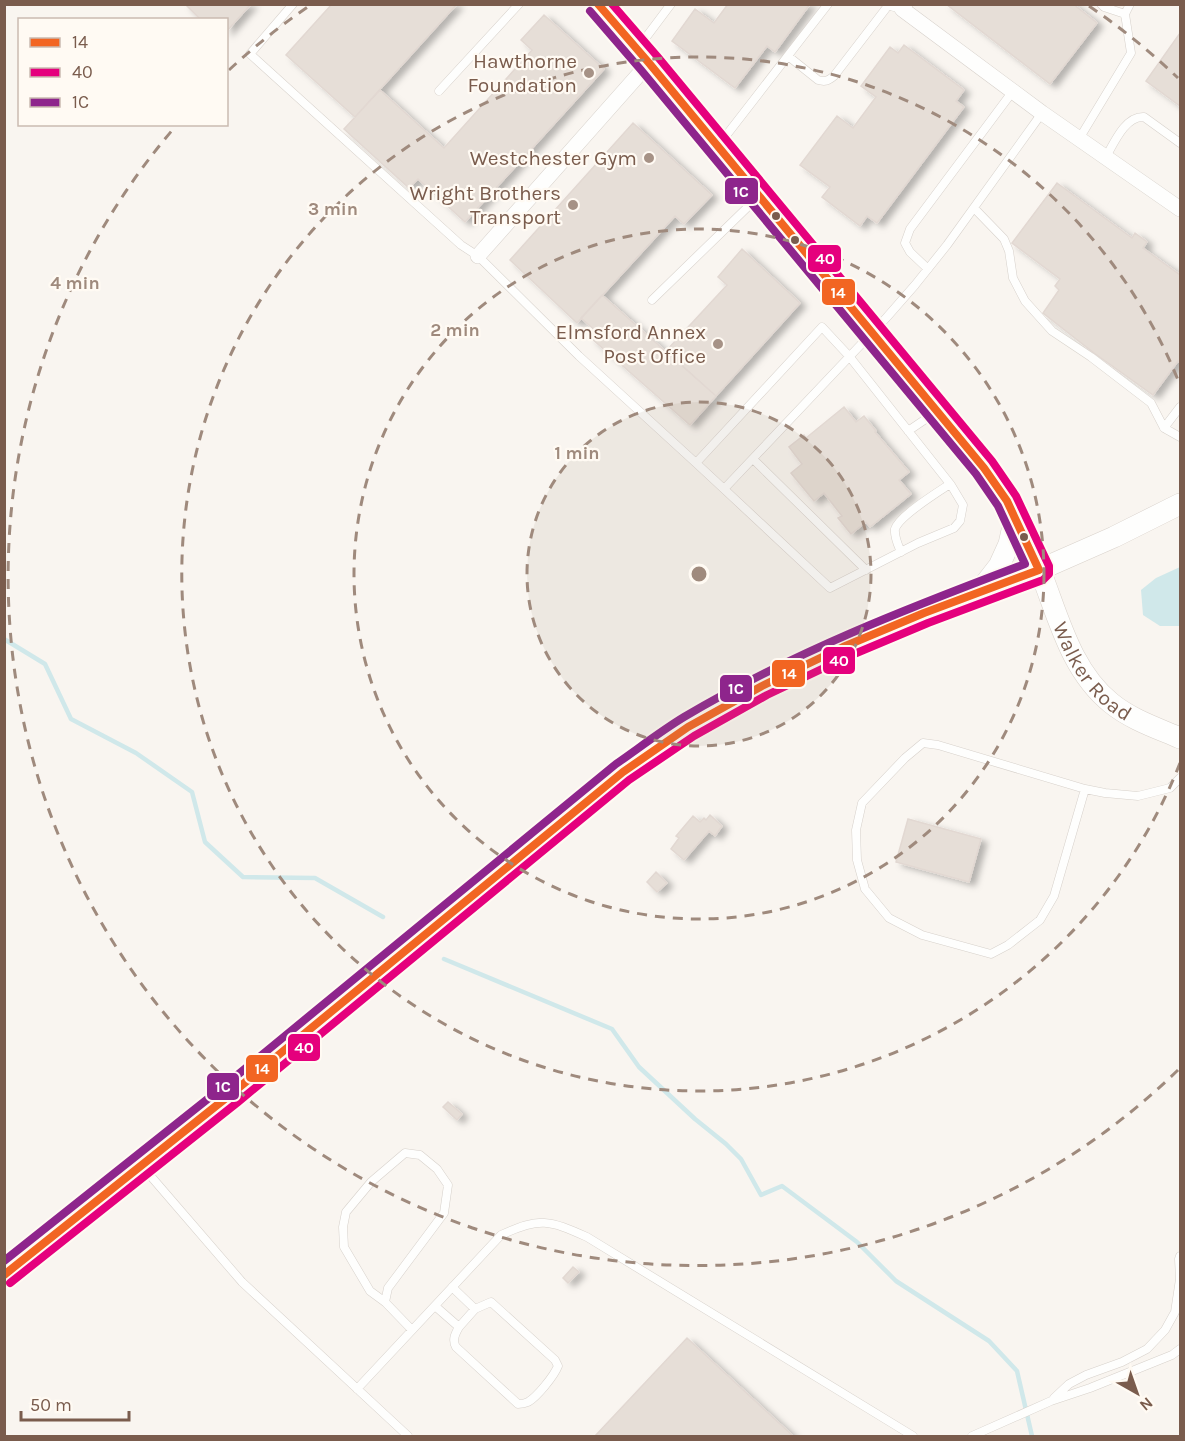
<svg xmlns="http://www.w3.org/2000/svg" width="1185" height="1441" viewBox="0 0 1185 1441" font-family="Karla,sans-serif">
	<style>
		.water { fill: #d0e8ea }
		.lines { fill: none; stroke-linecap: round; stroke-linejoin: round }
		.stream { stroke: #d0e8ea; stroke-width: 4.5 }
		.building { fill: #e6ded7; stroke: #e2d8d2; stroke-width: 1.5; filter: url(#shadow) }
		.lane-casing { stroke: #d7d1cb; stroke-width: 9 }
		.street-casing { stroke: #d7d1cb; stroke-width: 16 }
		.secondary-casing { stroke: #d9d2cb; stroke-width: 22 }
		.lane { stroke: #fefefd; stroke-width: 8 }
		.street { stroke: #fefefd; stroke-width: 15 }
		.secondary { stroke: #fefefd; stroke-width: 21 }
		.bus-1-casing { stroke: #fffaf3; stroke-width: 12 }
		.bus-2-casing { stroke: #fffaf3; stroke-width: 12 }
		.bus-3-casing { stroke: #fffaf3; stroke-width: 12 }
		.bus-1 { stroke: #f26522; stroke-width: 8 }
		.bus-2 { stroke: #e5007d; stroke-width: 8 }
		.bus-3 { stroke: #8e258c; stroke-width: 8 }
		.ring { fill: none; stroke: #9f8a7d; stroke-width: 3; stroke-dasharray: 10 8 }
		.poi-dot { fill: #a69286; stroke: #fffaf3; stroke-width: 2 }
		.bus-dot { fill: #7a5c4d; stroke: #fffaf3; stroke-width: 2 }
		.labels { text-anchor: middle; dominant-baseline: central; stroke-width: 4.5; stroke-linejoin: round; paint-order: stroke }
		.poi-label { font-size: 21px; fill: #7a5c4d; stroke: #fffaf3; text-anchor: end }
		.street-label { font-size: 21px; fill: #7a5c4d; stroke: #fffaf3 }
		.centre { fill: #9f8a7d; stroke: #fffaf3; stroke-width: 3 }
		.ring-label { font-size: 18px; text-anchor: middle; font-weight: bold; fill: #9f8a7d; stroke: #fffaf3; stroke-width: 4.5; stroke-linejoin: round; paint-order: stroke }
		.line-badge { stroke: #fffaf3; stroke-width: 2 }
		.badge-label { font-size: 16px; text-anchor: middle; font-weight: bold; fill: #fff }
	</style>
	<defs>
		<filter id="shadow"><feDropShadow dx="6" dy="3.5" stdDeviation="3" flood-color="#0004"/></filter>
	</defs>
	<rect width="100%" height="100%" fill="#f9f5f0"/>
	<!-- water -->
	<path class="water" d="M1180,567V626H1160L1143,615L1141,590L1156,578Z"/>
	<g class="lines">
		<!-- stream -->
		<path class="stream" d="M4,639L45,664L71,719L136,753L192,792L205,842L243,877L315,878L383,917
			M444,959L612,1029L639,1067L695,1119L726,1144L741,1159L761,1195L782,1186L857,1242L896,1281L989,1341L1017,1371L1032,1436"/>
	</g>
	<!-- building -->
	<path class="building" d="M185,4H251L226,32V20H201Z
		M332,4H457L355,117L286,55Z
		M728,4H810L775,52L767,46L735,88L672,41L695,9L714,23Z
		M946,4H1073L1097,23L1050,84Z
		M544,15L604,69L465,222L418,179L409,188L344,129L380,90L444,148L532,50L521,40Z
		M1180,33V106L1146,81Z
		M904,45L964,90L956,101L964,107L877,223L867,216L860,226L822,197L830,187L800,165L837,116L853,128L876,97L861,86L890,47L898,53Z
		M633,123L712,195L684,224L675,216L577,323L510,260Z
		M1057,183L1132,238L1135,233L1147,242L1143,248L1180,275V363L1178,361L1153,395L1094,353L1043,313L1059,290L1055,286L1060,279L1012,243Z
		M742,249L800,303L716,396L666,351L727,285L718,277Z
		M602,295L716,396L690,425L591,338L597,332L581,318Z
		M844,407L856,422L864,416L876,431L875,432L909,472L899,480L911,494L870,527L866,522L851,534L838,518L842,516L824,493L814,501L791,473L802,464L789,447L804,435L806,438Z
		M710,815L722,826L715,836L709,831L684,860L671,849L679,838L676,836L693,816L700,822L704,818L706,820Z
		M908,819L981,839L969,882L896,862Z
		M656,872L667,883L657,892L647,882Z
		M448,1102L462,1114L457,1120L443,1107Z
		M573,1267L579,1272L568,1283L563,1278Z
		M687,1338L793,1436H595Z"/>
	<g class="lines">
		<!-- lane casing -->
		<g class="lane-casing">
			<path id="lane" d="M293,4L250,54L461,245L478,256L579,356L696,463
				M1101,4L1104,7L1125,14
				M638,48L671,4
				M788,56L818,80C825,82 828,81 834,76L887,7L890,6L902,9
				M439,91L519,4
				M1079,139L1131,53L1125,14L1130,4
				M718,146L828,4
				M1106,157C1114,143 1125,116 1144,117L1180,143
				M974,208L1004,239L1009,251L1013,278L1025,301L1052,331L1091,357L1151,403L1164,428L1180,437
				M928,269L910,252L905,243L910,229L1013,91
				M652,300L758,197
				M1164,428L1180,407
				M908,431L936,412
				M753,459L866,570
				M724,489L830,588L918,543L954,528L960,521L963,505L951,485L849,356L822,327L696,463L724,489L887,317L915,285L947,245L1042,113
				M901,552C898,545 894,537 895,529C899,516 938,492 950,484
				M1085,789L1054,896L1040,920L1008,945L991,954L922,935L889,918L865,889L857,860L856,830L862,803L905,758L923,743L938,745L1085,789L1105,793L1138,796L1170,788L1180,778
				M142,1166L242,1282L408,1436
				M385,1302L370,1291L344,1247L343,1227L346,1212L371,1182L405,1153L420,1155L437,1169L448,1185L444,1213L388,1288L385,1302L412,1330
				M435,1306L459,1327C455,1334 452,1340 456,1347L518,1404C523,1404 524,1404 528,1402C537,1397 554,1376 558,1366L555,1360L491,1302L475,1309L452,1287
				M459,1327L475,1309
				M357,1389L501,1235C540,1217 549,1220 587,1237L913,1436
				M1054,1398L1069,1384L1086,1375L1122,1362L1147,1349L1165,1330L1175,1312L1180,1279L1179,1259L1180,1256
				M972,1436L1051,1401L1090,1388L1172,1355L1180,1349"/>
		</g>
		<!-- street casing -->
		<g class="street-casing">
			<path id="street" d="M905,4L902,9L1042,113L1180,209
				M478,256L649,63"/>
		</g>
		<!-- secondary casing -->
		<g class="secondary-casing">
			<g id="secondary">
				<path id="s1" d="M598,4L649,63L795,240L984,468C992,479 1001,490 1007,502C1019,522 1029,546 1039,568C1058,615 1070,670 1111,703C1132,720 1157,728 1180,738"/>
				<path d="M978,593L999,566L1009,544L1015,517"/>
				<path d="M4,1275L38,1249L231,1094L623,772L688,727L762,686L843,647L924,613L1039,570L1114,537L1180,504"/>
			</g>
		</g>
		<!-- lane -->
		<use href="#lane" class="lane"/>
		<!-- street -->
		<use href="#street" class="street"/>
		<!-- secondary -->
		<use href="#secondary" class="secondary"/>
		<!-- bus-1 casing -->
		<g class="bus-1-casing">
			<path id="bus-1" d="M4,1275L231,1094L623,772L688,727L762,686L843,647L924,613L1039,570L1007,501L984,468L649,63L598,4"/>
		</g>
		<!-- bus-2 casing -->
		<g class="bus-2-casing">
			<path id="bus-2" d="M10,1283L238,1102L629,780L694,736L767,695L847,657L928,623L1043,580L1049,574V566L1016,496L992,461L657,56L612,4"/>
		</g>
		<!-- bus-3 casing -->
		<g class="bus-3-casing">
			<path id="bus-3" d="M4,1261L224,1086L616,764C639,748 661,731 684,717C792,653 908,608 1025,564L998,506L976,474L641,70L590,11"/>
		</g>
		<!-- bus-1 -->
		<use href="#bus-1" class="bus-1"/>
		<!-- bus-2 -->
		<use href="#bus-2" class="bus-2"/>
		<!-- bus-3 -->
		<use href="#bus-3" class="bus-3"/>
	</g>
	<!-- distance rings -->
	<circle cx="699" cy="574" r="172" fill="#9f8a7d" fill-opacity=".12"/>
	<g class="ring">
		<circle cx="699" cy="574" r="172"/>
		<circle cx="699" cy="574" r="345"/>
		<path d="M1180 763A517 517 0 1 1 1180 385"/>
		<path d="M1178 1070A689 689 0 0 1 175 127M229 70A689 689 0 0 1 309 6M1089 6A689 689 0 0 1 1178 78"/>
	</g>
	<!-- markers -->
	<g class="poi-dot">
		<circle cx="589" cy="73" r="6"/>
		<circle cx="649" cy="158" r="6"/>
		<circle cx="573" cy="205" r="6"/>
		<circle cx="718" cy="344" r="6"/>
	</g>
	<g class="bus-dot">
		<circle cx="776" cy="216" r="5"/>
		<circle cx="795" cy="240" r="5"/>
		<circle cx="1024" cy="537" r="5"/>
	</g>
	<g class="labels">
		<!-- poi labels -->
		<g class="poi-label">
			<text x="577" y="61">Hawthorne<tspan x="577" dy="24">Foundation</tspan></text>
			<text x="637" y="158">Westchester Gym</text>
			<text x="561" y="193">Wright Brothers<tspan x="561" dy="24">Transport</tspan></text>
			<text x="706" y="332">Elmsford Annex<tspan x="706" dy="24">Post Office</tspan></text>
		</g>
		<!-- street labels -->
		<g class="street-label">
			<text stroke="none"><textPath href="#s1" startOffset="836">Walker Road</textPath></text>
		</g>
	</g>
	<circle cx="699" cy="574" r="9" class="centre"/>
	<g class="ring-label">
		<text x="333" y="215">3 min</text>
		<text x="75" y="289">4 min</text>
		<text x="455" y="336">2 min</text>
		<text x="577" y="459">1 min</text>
	</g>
	<g class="line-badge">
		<rect x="724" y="177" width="35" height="28" rx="6" fill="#8e258c"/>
		<rect x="807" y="244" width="35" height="29" rx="6" fill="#e5007d"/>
		<rect x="821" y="278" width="35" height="28" rx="6" fill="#f26522"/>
		<rect x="822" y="646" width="34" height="29" rx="6" fill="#e5007d"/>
		<rect x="771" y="659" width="35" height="29" rx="6" fill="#f26522"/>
		<rect x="719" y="674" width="34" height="29" rx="6" fill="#8e258c"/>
		<rect x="287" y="1033" width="34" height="29" rx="6" fill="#e5007d"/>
		<rect x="245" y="1054" width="34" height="29" rx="6" fill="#f26522"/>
		<rect x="206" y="1072" width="34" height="29" rx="6" fill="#8e258c"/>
	</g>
	<g class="badge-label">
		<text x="741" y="197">1C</text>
		<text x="825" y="264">40</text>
		<text x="838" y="298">14</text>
		<text x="839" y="666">40</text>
		<text x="789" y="679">14</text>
		<text x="736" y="694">1C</text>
		<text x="304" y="1053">40</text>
		<text x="262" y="1074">14</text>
		<text x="223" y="1092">1C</text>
	</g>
	<!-- border -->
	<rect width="1185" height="1441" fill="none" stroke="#7a5c4d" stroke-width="12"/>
	<!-- legend -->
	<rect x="18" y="18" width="210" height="108" fill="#fffaf3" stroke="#cabbb1" stroke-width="1.5"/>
	<rect x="30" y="38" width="30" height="9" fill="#f26522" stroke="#cabbb1" stroke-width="1.5"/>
	<text x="72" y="48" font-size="18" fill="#7a5c4d">14</text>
	<rect x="30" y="68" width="30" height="9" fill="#e5007d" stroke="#cabbb1" stroke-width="1.5"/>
	<text x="72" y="78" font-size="18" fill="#7a5c4d">40</text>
	<rect x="30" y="98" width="30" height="9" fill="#8e258c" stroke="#cabbb1" stroke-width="1.5"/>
	<text x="72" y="108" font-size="18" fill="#7a5c4d">1C</text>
	<!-- north arrow -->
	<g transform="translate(1137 1393) rotate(140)" stroke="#fffaf3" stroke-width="4.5" paint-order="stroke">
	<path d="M0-4.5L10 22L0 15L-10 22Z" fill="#7a5c4d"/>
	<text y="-9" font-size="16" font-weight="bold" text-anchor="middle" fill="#7a5c4d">N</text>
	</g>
	<!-- scale -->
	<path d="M21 1411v9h108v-9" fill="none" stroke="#7a5c4d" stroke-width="3"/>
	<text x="30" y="1411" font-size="18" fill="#7a5c4d" stroke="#fffaf3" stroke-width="4.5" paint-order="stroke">50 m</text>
</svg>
